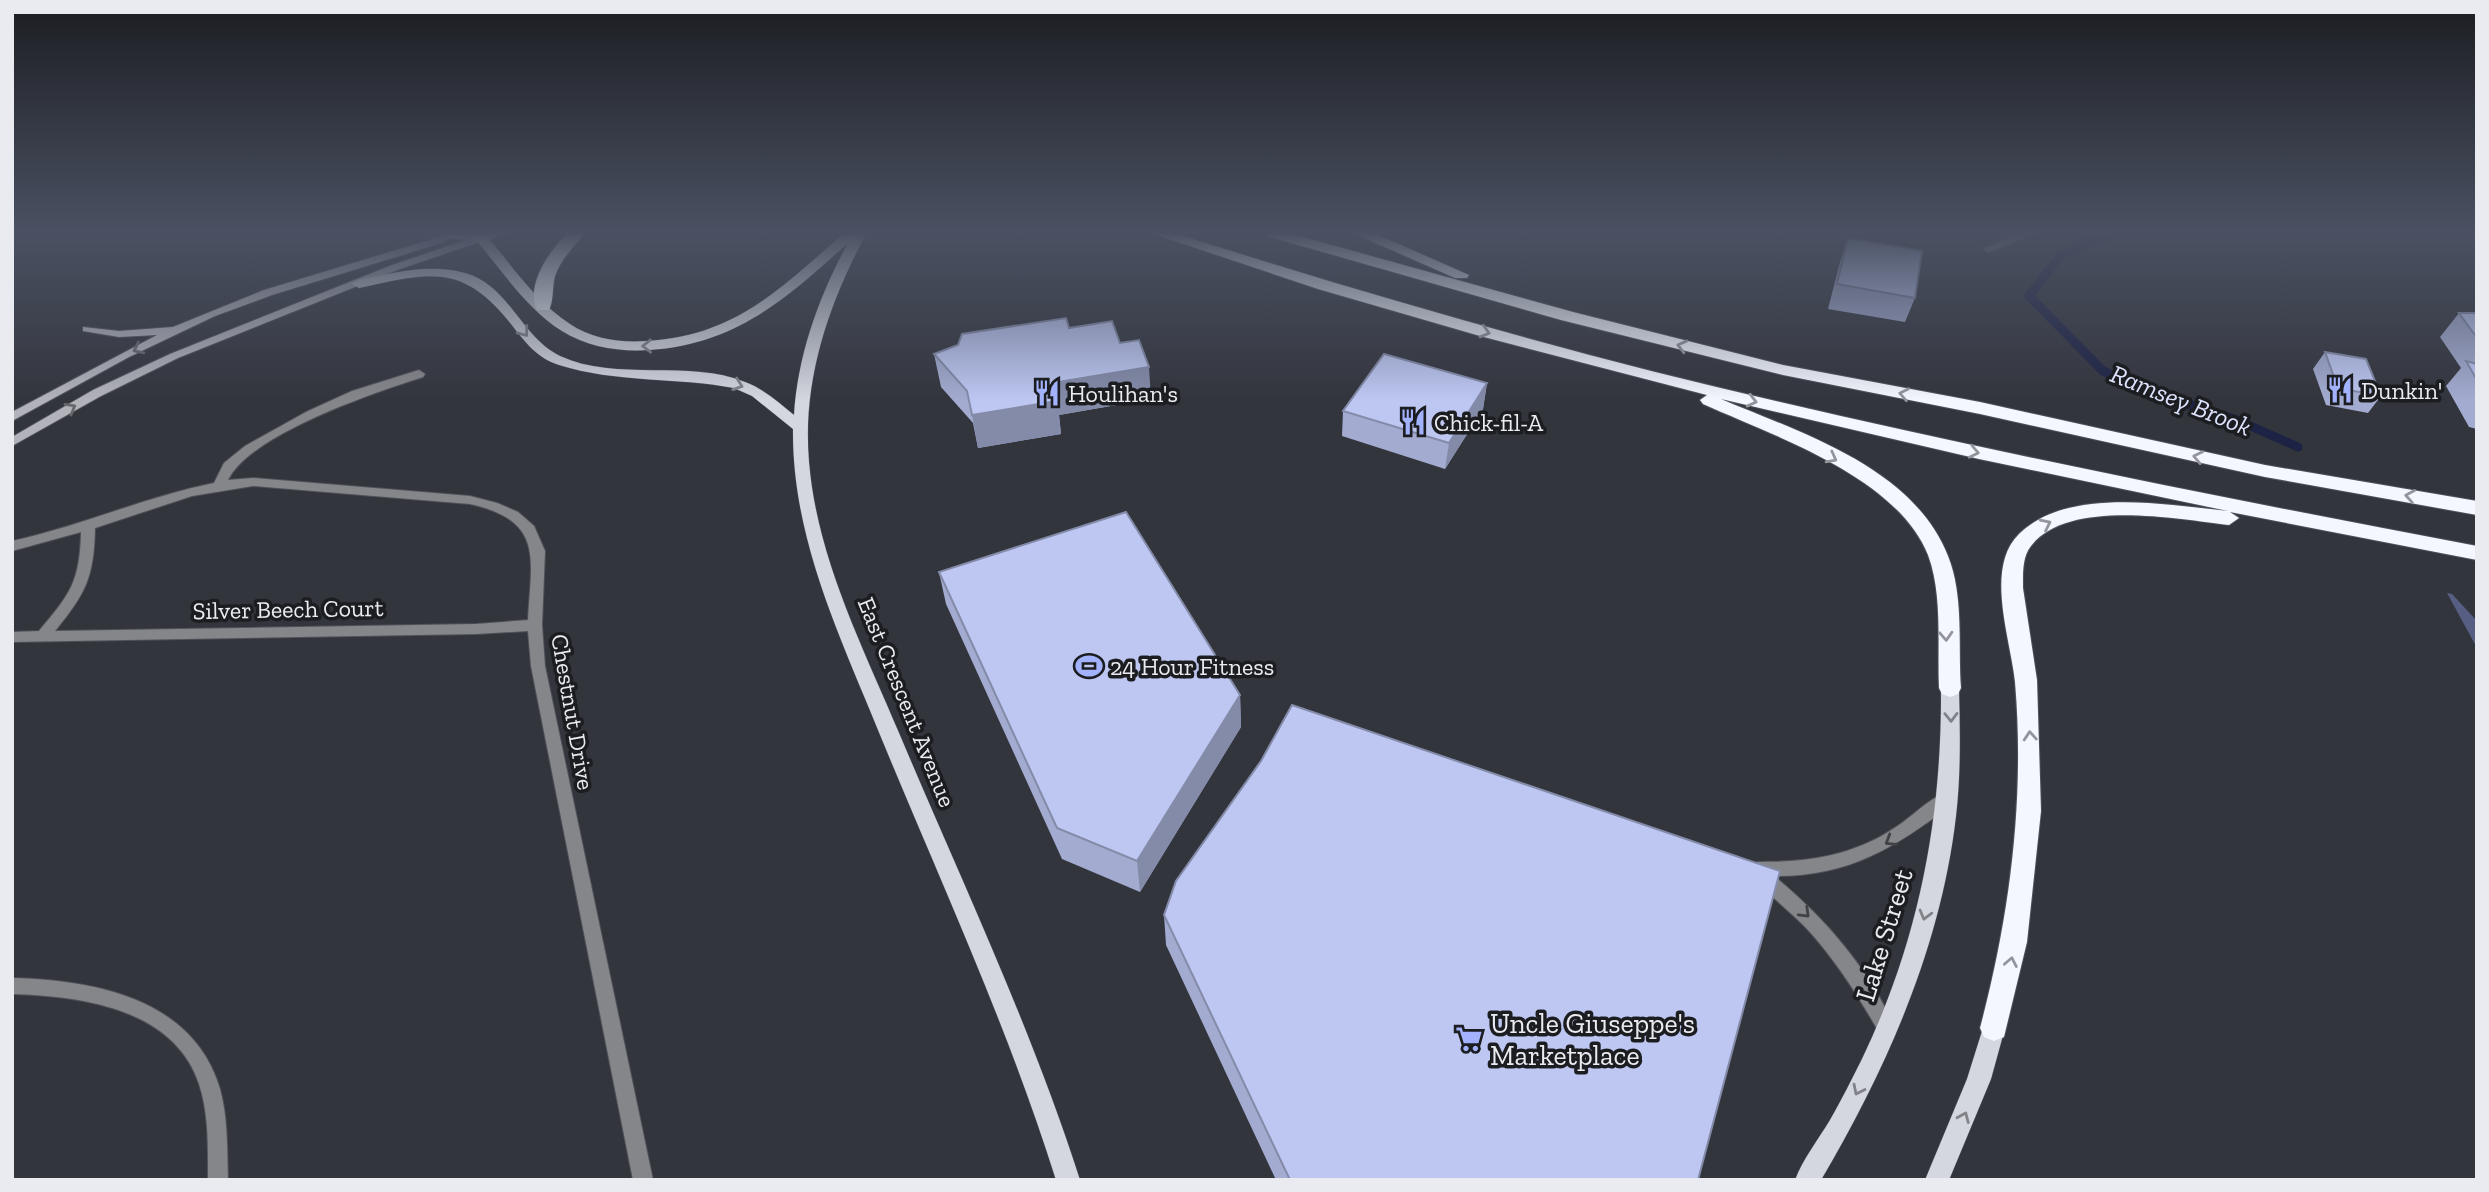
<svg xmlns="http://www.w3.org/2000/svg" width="2489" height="1192" viewBox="0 0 2489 1192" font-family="'Zilla Slab',serif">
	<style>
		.forest { fill: #565e84 }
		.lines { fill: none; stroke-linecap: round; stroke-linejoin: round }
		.stream { stroke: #1d2344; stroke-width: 9 }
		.street-casing { stroke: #50525a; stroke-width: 2 }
		.secondary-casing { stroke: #50525a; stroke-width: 2 }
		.primary-casing { stroke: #50525a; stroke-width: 1 }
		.highway-casing { stroke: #50525a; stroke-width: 2 }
		.street { fill: #85868a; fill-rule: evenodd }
		.secondary { fill: #b2b3ba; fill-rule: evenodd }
		.primary { fill: #d4d7df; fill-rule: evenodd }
		.highway { fill: #f4f7ff; fill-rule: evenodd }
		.wall { fill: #a3abd0 }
		.shaded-wall { fill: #848ba9 }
		.building { fill: #bdc7f2; stroke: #848ba9; stroke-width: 2 }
		.oneway { stroke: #818389 }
		.oneway2 { stroke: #93959b }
		.oneway3 { stroke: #67686d }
		.oneway4 { stroke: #414245 }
		.labels { text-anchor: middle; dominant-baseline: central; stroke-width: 7; stroke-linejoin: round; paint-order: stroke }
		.poi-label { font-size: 24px; fill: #eaebf0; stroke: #1c1d20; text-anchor: start }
		.street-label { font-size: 24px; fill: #eaebf0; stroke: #1c1d20 }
		.water-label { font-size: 26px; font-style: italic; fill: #dde3fd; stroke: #1c1d20 }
		.near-street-label { font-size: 28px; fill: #eaebf0; stroke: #1c1d20 }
		.near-poi-label { font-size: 28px; fill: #eaebf0; stroke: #1c1d20; text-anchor: start }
	</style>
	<rect width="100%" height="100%" fill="#33353d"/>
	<!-- forest -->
	<path class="forest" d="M2447,593L2452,594L2477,621V648Z"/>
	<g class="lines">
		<!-- stream -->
		<path class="stream" d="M2110,234L2061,255L2029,296L2103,371L2155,393L2237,420L2298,447"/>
		<!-- street casing -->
		<g class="street-casing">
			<path id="street" d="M2019,234H2033L1992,251L1988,252L1983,249Z
				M419,370L425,374L423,377C375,392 249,435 228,480L253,478L470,496L497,503L518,512L534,526L545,551L542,625L545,666L653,1180H633L531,666L528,631L476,634L12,642V632L39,631C70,594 80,582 81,532L12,551V541C81,526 145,497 214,483L224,463L245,446L306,412L352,391ZM253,486L470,504C545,521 531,558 528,620L476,624L55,631C86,593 94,577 95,528L192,496Z
				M1945,793L1951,795L1953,800L1951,805C1895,848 1847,877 1774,876C1824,917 1869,969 1895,1028L1892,1034L1886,1037L1880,1034C1859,997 1837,962 1809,931C1791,911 1760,890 1750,869L1752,864L1758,862C1809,862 1853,856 1896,827C1912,817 1928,799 1945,793Z
				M12,978C94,980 193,998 220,1089C228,1118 227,1149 228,1180H208C208,1148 209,1114 199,1084C174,1008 80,996 12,994Z"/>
		</g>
		<!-- secondary casing -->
		<g class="secondary-casing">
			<path id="secondary" d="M449,234L460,235L432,246L272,295L215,316L129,357L12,421V412L157,335L119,337L83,331V327L119,331L173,327L264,290Z
				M481,235L486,238L485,240L400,269L178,358L101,396L12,446V437L93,390L170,354L392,265Z"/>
		</g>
		<!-- primary casing -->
		<g class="primary-casing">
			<path id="primary" d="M449,234L486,235C512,266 536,302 570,324C592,339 620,343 647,341C735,336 780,289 843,234H866C828,305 802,381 809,462C817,558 862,645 899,733C961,880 1031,1027 1080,1180H1056C1009,1030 943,887 883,742C842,640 792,541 793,429L752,396L734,388C676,377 616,383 559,365C537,358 525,342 511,324C462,262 429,273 359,288L352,284L359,280C394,273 429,263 465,273C509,285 521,337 560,356C616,382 689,359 745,382C764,389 778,402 794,415C798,354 819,296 848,243C786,299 736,344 649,350C620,352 587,347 562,331C527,309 503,272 477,241L450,238Z
				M1950,681L1957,683L1959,688C1960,731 1961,773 1956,816C1941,946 1887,1068 1821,1180H1795C1803,1159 1818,1140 1830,1120C1841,1101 1852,1079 1862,1059C1919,940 1942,819 1941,688L1943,683Z
				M1994,1017L2002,1020L2005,1028L1991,1079L1949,1180H1925L1967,1079L1983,1028L1986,1020Z"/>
		</g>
		<!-- highway casing -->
		<g class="highway-casing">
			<path id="highway" d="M448,234H468L460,239L449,238Z
				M479,234H502L481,243L473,238Z
				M567,234H584C573,248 561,259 555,276C552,287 554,300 549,310H537C525,285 550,250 567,234Z
				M1154,234H1177C1335,284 1494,331 1655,372C1927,439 2202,494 2477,546V560L2230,512L2239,518L2229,525C2177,519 2068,498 2031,546C2022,557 2023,574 2023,588L2037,680L2041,811L2027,942L2004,1037L1994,1041L1984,1037L1980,1028C2010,915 2025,799 2015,682C2011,640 1984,568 2019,534C2068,486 2167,505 2228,511L1979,459L1721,399C1801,433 1913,467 1948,556C1964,595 1958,646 1961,688L1958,694L1950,697L1942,694L1939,688C1937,646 1943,595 1928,555C1897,477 1774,436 1703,404L1700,400L1707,395L1480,336L1318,289Z
				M1268,234H1292L1573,312L1783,365L1980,402L2265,465L2477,501V515L2265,477L1980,414L1783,375L1561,320L1270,237Z
				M1355,234H1376L1469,275L1467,278H1455Z"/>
		</g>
		<!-- street -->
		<use href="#street" class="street"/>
		<!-- secondary -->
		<use href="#secondary" class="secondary"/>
		<!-- primary -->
		<use href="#primary" class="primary"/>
		<!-- highway -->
		<use href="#highway" class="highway"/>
	</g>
	<!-- wall -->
	<path class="wall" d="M1848,238L1915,298L1905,322L1828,309L1840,262Z
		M2459,313H2477V429L2469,427L2446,386L2461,368L2440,337Z
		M1120,343L1151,399L1059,415L1061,434L978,448L973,423L941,387L934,354Z
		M2325,352L2381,396L2368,413L2326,405L2313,369Z
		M1487,383L1483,409L1445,469L1342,436L1343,411Z
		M939,572L1240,695L1241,727L1140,892L1062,859L946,604Z
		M1164,915L1698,1180H1276L1166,945Z"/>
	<!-- shaded-wall -->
	<path class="shaded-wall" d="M1149,367L1151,399L1059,415L1061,434L978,448L972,415L1052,383Z
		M1487,383L1483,409L1445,469L1449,443Z
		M1240,695L1241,727L1140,892L1137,861Z"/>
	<!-- building -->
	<path class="building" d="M1848,238L1922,251L1915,298L1837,284Z
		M2459,313H2477V338Z
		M1066,318L1069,328L1112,321L1120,343L1139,340L1149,367L1052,383L1057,401L972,415L967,391L934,354L958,345L962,334Z
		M2325,352L2366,359L2381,396L2338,388Z
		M1384,354L1487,383L1449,443L1343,411Z
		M2466,361L2477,364V380Z
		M1126,512L1240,695L1137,861L1057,828L939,572Z
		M1292,705L1780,871L1698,1180H1290L1164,915L1176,881L1261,761Z"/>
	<!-- one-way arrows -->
	<defs><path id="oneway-chevron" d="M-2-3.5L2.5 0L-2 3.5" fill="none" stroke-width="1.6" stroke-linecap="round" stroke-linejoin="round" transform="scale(1.75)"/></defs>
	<g class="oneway">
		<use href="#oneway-chevron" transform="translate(524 332) rotate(53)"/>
		<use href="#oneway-chevron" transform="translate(647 346) rotate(179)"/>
		<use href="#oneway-chevron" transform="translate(738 385) rotate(19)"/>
		<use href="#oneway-chevron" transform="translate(1951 717) rotate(89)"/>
		<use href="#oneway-chevron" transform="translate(1925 915) rotate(105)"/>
		<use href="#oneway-chevron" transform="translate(1858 1090) rotate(116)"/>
		<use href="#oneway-chevron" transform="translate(1964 1117) rotate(-67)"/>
	</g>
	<g class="oneway2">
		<use href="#oneway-chevron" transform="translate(1485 332) rotate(16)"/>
		<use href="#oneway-chevron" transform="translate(1682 346) rotate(-166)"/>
		<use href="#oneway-chevron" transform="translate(1904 394) rotate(-169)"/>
		<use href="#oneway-chevron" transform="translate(1752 401) rotate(14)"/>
		<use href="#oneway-chevron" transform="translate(1974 452) rotate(12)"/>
		<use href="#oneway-chevron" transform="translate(2198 457) rotate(-168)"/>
		<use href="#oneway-chevron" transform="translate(1832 458) rotate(28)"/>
		<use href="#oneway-chevron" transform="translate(2410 496) rotate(-170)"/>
		<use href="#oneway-chevron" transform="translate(2046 524) rotate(-26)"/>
		<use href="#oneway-chevron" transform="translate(1946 636) rotate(87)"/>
		<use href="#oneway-chevron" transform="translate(2030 736) rotate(-94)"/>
		<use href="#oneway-chevron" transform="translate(2011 962) rotate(-79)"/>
	</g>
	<g class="oneway3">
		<use href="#oneway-chevron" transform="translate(138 349) rotate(154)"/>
		<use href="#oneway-chevron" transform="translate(71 408) rotate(-30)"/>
	</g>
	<g class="oneway4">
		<use href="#oneway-chevron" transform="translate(1890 841) rotate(148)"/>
		<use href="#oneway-chevron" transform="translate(1805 913) rotate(44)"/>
	</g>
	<!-- sky -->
	<linearGradient id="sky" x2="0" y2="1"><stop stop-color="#1c1d22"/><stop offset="0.58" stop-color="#4a5162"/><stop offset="1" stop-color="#4a5162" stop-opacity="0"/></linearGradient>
	<rect width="2489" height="401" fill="url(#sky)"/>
	<!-- icons -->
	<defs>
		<g id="restaurant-bare" transform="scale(2.1)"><path d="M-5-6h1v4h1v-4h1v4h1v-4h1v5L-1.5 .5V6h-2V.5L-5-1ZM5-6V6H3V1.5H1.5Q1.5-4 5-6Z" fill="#a3b2fd" stroke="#1c1d20" stroke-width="2.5" paint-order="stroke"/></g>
		<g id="stadium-bare" transform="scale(2.1)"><path d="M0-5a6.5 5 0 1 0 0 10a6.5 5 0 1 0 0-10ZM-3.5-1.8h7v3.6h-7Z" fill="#a3b2fd" stroke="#1c1d20" stroke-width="2.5" paint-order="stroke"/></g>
		<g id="supermarket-bare" transform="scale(2.1)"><path d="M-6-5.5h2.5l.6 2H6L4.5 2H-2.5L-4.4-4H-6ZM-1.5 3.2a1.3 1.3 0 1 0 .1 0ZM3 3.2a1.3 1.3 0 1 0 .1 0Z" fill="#a3b2fd" stroke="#1c1d20" stroke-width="2.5" paint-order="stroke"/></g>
	</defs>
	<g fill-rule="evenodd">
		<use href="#restaurant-bare" x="2340" y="390"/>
		<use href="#restaurant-bare" x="1047" y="393"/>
		<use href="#restaurant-bare" x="1413" y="422"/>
		<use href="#stadium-bare" x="1089" y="666"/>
		<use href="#supermarket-bare" x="1469" y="1039"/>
	</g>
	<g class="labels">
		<!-- poi labels -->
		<g class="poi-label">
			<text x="2361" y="390">Dunkin'</text>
			<text x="1068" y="393">Houlihan's</text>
			<text x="1434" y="422">Chick-fil-A</text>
			<text x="1110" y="666">24 Hour Fitness</text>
		</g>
		<!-- street labels -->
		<g class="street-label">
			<text transform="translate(288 609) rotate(-1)">Silver Beech Court</text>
			<text transform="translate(907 702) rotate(68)">East Crescent Avenue</text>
			<text transform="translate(573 712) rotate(80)">Chestnut Drive</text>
		</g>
		<!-- water labels -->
		<g class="water-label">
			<text transform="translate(2181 400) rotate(22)">Ramsey Brook</text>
		</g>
		<!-- near-street labels -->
		<g class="near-street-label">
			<text transform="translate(1884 935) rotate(-73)">Lake Street</text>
		</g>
		<!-- near-poi labels -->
		<g class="near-poi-label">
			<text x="1490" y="1023">Uncle Giuseppe's<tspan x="1490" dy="32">Marketplace</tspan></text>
		</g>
	</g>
	<!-- border -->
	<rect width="2489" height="1192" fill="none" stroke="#eaebf0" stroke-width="28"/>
</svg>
